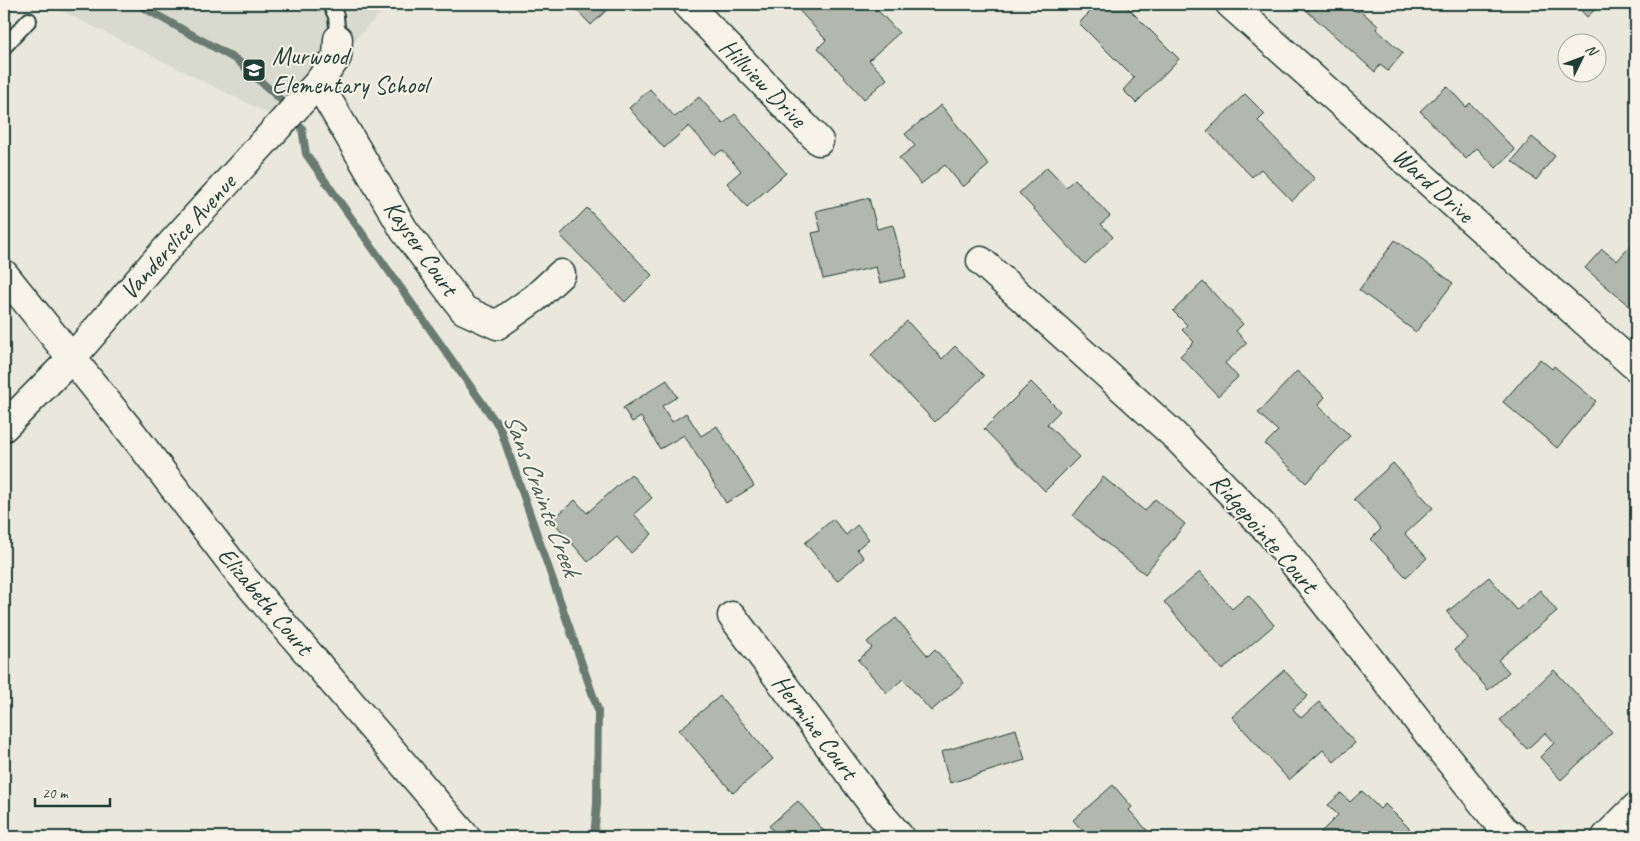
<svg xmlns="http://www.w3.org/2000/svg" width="1640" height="841" viewBox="0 0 1640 841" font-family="Caveat,sans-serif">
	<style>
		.built { fill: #d9dacf }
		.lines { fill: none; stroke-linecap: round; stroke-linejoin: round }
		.stream { stroke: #6a7c72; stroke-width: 8 }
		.building { fill: #b2b8ae; stroke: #1f3d34 }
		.service-casing { stroke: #1f3d34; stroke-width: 18 }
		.minor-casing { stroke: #1f3d34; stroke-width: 31 }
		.service { stroke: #f7f3e8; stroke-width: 14 }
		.minor { stroke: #f7f3e8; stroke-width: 28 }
		.labels { text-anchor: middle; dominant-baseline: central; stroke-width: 4; stroke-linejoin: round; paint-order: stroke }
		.poi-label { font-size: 25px; fill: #1f3d34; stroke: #f7f3e8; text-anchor: start }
		.street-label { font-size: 25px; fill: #1f3d34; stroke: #f7f3e8 }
		.water-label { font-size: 26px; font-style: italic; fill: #445c53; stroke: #f7f3e8 }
	</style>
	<rect width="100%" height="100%" fill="#eae8dd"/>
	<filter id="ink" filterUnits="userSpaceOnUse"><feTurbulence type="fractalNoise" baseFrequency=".02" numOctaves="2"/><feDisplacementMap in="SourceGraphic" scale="10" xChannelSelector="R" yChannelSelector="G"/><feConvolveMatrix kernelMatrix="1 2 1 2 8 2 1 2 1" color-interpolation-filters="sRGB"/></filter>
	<g filter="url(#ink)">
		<!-- built -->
		<path class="built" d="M48,4H390L277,118Z"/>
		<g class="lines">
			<!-- stream -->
			<path class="stream" d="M137,4L237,60L280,99
				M302,128L306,154L500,428L598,710L597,804L594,837"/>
		</g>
		<!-- building -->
		<path class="building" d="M571,4H613L591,25Z
			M802,4H872L899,33L869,60L887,79L864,99L818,48L826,40L797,8Z
			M1098,4H1124L1179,59L1136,103L1123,90L1134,78L1079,23Z
			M1314,4H1348L1358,12L1360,10L1378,26L1376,29L1403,53L1388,71L1380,65L1375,72L1307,11Z
			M1575,4H1601L1587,17Z
			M1623,4H1636V19Z
			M1447,86L1466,107L1470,103L1515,150L1496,168L1477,148L1466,159L1420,111Z
			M650,89L675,117L699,97L723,124L735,114L786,173L747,207L727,183L741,171L722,150L715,155L689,126L664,148L629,108Z
			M1245,94L1265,114L1258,121L1315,179L1292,201L1261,169L1252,177L1207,131Z
			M941,105L989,165L963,187L945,165L921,184L899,158L915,146L905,134Z
			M1532,137L1555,156L1536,180L1512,161Z
			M1047,167L1066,187L1075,179L1110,216L1101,224L1113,237L1085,264L1019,193Z
			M869,198L877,229L893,225L906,277L880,283L876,267L823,279L812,233L821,231L816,211Z
			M587,208L652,275L625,302L560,235Z
			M1395,240L1453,283L1416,332L1359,290Z
			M1632,244L1636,248V312L1585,268L1602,249L1617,261Z
			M1203,282L1243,324L1236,331L1247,343L1225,363L1238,377L1218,396L1180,356L1194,342L1182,330L1187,325L1173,311Z
			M907,321L942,359L955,346L984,376L935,422L871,355Z
			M1540,359L1552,369L1554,366L1596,401L1557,448L1503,402Z
			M1297,371L1325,397L1318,405L1350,436L1306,483L1265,444L1278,431L1258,413Z
			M667,380L677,397L662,406L672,422L686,413L701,436L717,426L754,486L726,503L684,435L660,449L641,417L632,422L623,408Z
			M1031,382L1060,411L1047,424L1079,457L1045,491L984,429Z
			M1393,463L1433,508L1405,534L1427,558L1406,577L1371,539L1381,529L1354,499Z
			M631,474L652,498L634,514L652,534L631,553L617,537L588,562L552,520L575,500L587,513Z
			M1103,477L1145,511L1155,499L1185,524L1145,574L1073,516Z
			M833,519L846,535L857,525L869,539L857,549L864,558L837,581L805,543Z
			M1200,572L1232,609L1248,595L1274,625L1222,670L1164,602Z
			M1489,577L1517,610L1540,590L1557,611L1498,660L1509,672L1488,690L1455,649L1468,638L1447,612Z
			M896,618L928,656L935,649L964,683L931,711L903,679L887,693L858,660L872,648L867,642Z
			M1284,670L1308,696L1293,709L1301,718L1319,702L1355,743L1334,762L1323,750L1289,780L1232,717Z
			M1554,670L1612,732L1561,780L1540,757L1554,743L1545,733L1527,749L1500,720Z
			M720,696L773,759L733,793L679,730Z
			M1016,729L1025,760L950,783L941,752Z
			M1113,785L1132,807L1129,810L1153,837H1088L1073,820Z
			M1362,791L1380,809L1385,804L1418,837H1327L1321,832L1338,815L1328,805L1341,793L1350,802Z
			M798,801L829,837H779L769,826Z"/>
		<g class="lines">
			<!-- service casing -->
			<g class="service-casing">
				<path id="service" d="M330,4L336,16L338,39
					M4,47L29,20"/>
			</g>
			<!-- minor casing -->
			<g class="minor-casing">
				<path id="minor" d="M687,4L819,141
					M1230,4L1636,367
					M318,83L404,230L464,310L497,325L535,298L561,274
					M981,261L1173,434L1271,534L1504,830L1514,837
					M4,274L132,433L241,575L466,837
					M4,427L72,358L151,266L318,83L337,57L338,39
					M732,616L876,809L900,837
					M1606,837L1636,807"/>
			</g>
			<!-- service -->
			<use href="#service" class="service"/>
			<!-- minor -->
			<use href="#minor" class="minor"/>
		</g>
	</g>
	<!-- icons -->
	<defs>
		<g id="school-square" transform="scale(1.25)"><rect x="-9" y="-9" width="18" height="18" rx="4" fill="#1f3d34" stroke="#f7f3e8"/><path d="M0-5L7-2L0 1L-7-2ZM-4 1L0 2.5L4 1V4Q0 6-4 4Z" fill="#fff"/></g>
	</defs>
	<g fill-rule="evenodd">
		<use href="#school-square" x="254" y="70"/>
	</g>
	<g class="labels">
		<!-- poi labels -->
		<g class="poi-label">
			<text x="272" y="56">Murwood<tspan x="272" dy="29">Elementary School</tspan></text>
		</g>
		<!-- street labels -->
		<g class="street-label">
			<text transform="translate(763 83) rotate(46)">Hillview Drive</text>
			<text transform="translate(1433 185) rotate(42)">Ward Drive</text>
			<text transform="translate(178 237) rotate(-48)">Vanderslice Avenue</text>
			<text transform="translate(421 248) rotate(55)">Kayser Court</text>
			<text transform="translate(1264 533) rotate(49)">Ridgepointe Court</text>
			<text transform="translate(265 601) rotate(50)">Elizabeth Court</text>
			<text transform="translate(815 727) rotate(53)">Hermine Court</text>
		</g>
		<!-- water labels -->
		<g class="water-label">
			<text transform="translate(542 494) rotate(69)">Sans Crainte Creek</text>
		</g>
	</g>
	<!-- margin -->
	<rect width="1640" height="841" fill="none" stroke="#f7f3e8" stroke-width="20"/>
	<rect x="10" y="10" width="1620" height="821" fill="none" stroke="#1f3d34" stroke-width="2" filter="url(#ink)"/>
	<!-- north arrow -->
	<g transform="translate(1582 58) rotate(48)"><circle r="24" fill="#f7f3e8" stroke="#a1aaa0"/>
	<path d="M0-4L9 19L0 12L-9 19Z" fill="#1f3d34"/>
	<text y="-8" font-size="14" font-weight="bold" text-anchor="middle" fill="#1f3d34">N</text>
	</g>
	<!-- scale -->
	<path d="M35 798v8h75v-8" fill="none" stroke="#1f3d34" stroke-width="2.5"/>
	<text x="42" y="798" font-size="15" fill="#1f3d34" stroke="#f7f3e8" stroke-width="4" paint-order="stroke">20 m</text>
</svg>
